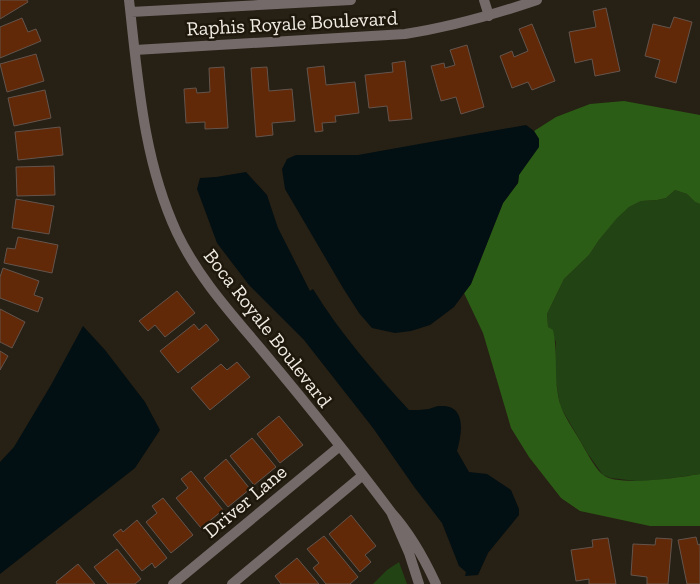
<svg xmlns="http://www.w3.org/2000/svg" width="700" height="584" viewBox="0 0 700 584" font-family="'Zilla Slab',serif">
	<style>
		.green { fill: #224314 }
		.forest { fill: #2c5d16 }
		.water { fill: #020f13 }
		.building { fill: #612907; stroke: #64544c }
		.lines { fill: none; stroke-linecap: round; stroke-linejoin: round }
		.minor { stroke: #736a69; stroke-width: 10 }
		.labels { text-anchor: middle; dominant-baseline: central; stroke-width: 5; stroke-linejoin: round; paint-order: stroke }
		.street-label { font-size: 20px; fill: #f0ece4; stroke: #1e170b }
	</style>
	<rect width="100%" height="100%" fill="#272014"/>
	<!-- green -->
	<path class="green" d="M675,190L687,194L695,202L700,204V474L644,482L611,478L603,475L588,454L560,406L555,375L556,342L548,327L547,314L564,279L589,255L599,240L617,217L629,207L641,201L657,200L666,198Z
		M399,562L407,584H373L387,570Z"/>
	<!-- forest -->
	<path class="forest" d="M624,101L700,115V204L695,202L687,194L675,190L666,198L657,200L641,201L629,207L617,218L599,240L589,255L564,279L547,314L548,327L553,330C558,351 554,373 558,395C560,411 571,425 579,439C585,449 594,467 602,474C616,488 681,477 700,474V526H650L580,511L561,498L529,457L511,428L483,333L464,293L471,284L503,203L518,183L519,175L539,139L534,131L556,117L590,104Z"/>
	<!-- water -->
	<path class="water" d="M526,125L534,131L539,139V147L519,175L518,183L503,203L471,284L454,307L430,325L411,331L395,333L372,328L359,313L343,288L285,189L282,169L287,159L296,155H358Z
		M246,172L267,195L278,228L310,291L313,289C340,333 374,372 409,410C415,410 422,410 429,409C432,408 436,406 440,406C467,404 462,434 457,451L469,472L487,474L511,490L519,509V515L488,553L478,575L465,576L466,572L459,566L442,523L415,488L373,428L304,340L249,285L217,243L197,189L200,178L216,177Z
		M83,326L105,350L145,402L160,430L135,468L0,574V462L14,447L51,385Z"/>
	<!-- building -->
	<path class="building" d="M0,0H27L28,2L0,19Z
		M606,8L620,71L595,76L592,59L575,63L569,32L596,27L593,11Z
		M674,17L692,22L676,83L655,77L660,60L645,56L653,24L670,28Z
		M22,18L28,32L36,29L41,41L0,58V27Z
		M532,24L555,81L532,90L528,82L512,88L500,56L512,51L514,57L528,51L519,29Z
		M467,45L484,107L461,114L456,97L441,101L431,66L444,63L445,68L455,65L450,50Z
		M36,54L44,81L7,92L0,64Z
		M405,61L412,119L389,121L387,106L369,108L365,75L393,72L392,63Z
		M324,66L326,85L355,82L359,113L335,116L336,122L322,123L323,131L315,132L307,68Z
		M224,67L228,128L205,129V122L186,123L184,89L196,88L197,93L210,92L209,68Z
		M267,67L269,91L292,89L295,121L272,123L273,135L256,137L251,68Z
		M45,90L51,118L14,126L8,98Z
		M60,127L63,155L18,160L15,132Z
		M54,166L55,195L17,196L16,167Z
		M16,199L54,206L49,234L12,228Z
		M18,237L58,245L52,273L4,263L7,248L15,249Z
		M3,268L39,281L34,295L43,298L38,312L0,298V277Z
		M177,291L195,313L165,337L155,325L148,331L139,321Z
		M0,309L25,322L12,348L0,342Z
		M194,324L199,330L206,324L219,340L178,373L160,351Z
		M0,351L8,356L0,370Z
		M237,362L250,377L210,410L191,388L221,364L227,370Z
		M279,416L303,445L280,463L257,434Z
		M252,438L276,467L254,485L230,456Z
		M226,459L250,489L228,507L204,478Z
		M191,471L223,510L201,528L176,498L188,488L181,479Z
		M163,498L193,535L171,553L146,522L157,513L152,506Z
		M351,515L376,546L365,555L371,562L360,572L329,534Z
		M137,520L167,558L155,568L152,563L142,571L113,535L121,529L123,532Z
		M324,536L358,577L350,584H326L313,568L319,563L307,549Z
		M696,537L698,545L700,544V584H687L678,540Z
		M608,538L616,584H589V579L576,581L571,550L593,547L592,540Z
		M656,538L672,539L668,584H647V577L631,575L633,544L655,545Z
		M117,549L141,579L135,584H108L94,567Z
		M297,558L319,584H281L275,576Z
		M78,564L95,584H57L56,582Z"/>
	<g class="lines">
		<!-- minor -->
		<path class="minor" d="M129,0C138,79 143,160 177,233C198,277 230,312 261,349C306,403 350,457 391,512
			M484,0L489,16
			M131,12L351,0
			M135,50L405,34C451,27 493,15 537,0
			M173,584L340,446
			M232,584L363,475
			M419,584L409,553L391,512C411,534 424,558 436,584"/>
	</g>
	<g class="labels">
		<!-- street labels -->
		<g class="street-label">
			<text transform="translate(292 23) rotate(-3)">Raphis Royale Boulevard</text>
			<text transform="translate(268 328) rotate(52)">Boca Royale Boulevard</text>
			<text transform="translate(245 501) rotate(-40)">Driver Lane</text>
		</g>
	</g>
</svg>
